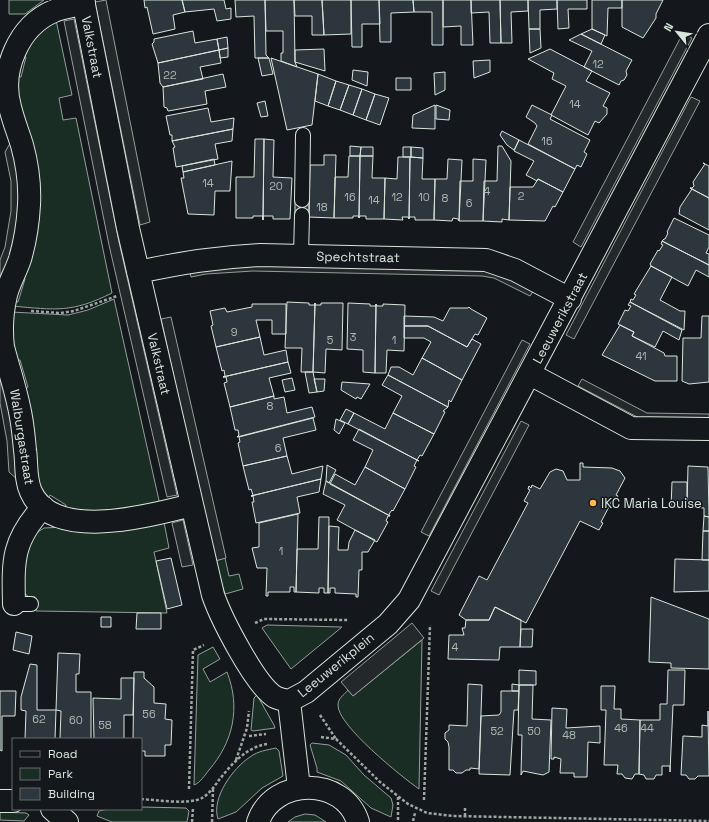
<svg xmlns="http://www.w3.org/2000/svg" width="709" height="822" viewBox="0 0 709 822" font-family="'Space Grotesk',sans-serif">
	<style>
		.green { fill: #1a2d24; stroke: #939e99 }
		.parking { fill: #24282b; stroke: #939e99 }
		.building { fill: #2c363c; stroke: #d8e6dc }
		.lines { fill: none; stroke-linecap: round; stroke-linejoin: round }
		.service-casing { stroke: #d8e6dc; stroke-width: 16 }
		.minor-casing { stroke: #d8e6dc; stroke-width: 24 }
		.secondary-casing { stroke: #d8e6dc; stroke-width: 24 }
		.path { stroke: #9da8a2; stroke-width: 2.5; stroke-dasharray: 3 2; stroke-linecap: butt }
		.service { stroke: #14181c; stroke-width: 14 }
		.minor { stroke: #14181c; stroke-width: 22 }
		.secondary { stroke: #14181c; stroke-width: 22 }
		.poi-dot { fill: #ffb74d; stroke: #14181c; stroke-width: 1.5 }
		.labels { text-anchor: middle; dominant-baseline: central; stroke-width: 3; stroke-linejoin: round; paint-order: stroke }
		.number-label { font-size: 11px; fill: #adbab4 }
		.street-label { font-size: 13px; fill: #d8e6dc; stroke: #14181c }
		.poi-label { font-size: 13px; fill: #d8e6dc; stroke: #14181c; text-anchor: start }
	</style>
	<rect width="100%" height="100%" fill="#14181c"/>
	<!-- green -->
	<path class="green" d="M9,0H44L25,14H9Z
		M56,20L72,95L59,98L63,120L76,118L112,293C72,313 56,310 12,306L14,301L18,302L25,279L21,277L19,112L16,76L21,77L26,57L22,55L34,37Z
		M114,299L160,505L98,513L65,509L66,505L50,495L48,499L39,487L24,389L28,387L20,360L15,361L11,312L68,315L88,310Z
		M164,522L169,548L154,552L167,613L36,611L35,597H29L24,593C24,568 19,542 44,528Z
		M225,558L229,576L239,574L243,589L225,594L215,561Z
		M267,625L342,627L291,669L262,628Z
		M422,640L419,789C402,777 337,725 338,705C338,698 344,695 348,690L353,696Z
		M213,647L220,659L203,669L210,682L227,672C241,708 233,742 209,770C205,775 200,783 194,785L198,655Z
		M257,695L274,725L275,728L253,731L251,730L254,698Z
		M312,743L329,745L346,755L364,775L391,798L393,805L391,817L371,808L341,781L317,772V768L310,745Z
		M276,748L279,751L283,776L262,788L236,812L218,819C211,798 233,768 250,757C258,751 267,750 276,748Z
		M141,807L186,808L189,811L187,822H112L97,816L99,811L108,809H141Z
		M0,812L26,813L29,815L24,821L0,820Z
		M305,814L315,815L326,822H288L295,817Z"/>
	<!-- parking -->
	<path class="parking" d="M106,0L150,222L140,225L95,2Z
		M74,19L119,242L177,495L167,497L109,245L64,21Z
		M683,33L692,38L581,247L573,242Z
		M691,97L700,101L574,339L566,335Z
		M12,140L20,183L16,240L0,283V260L5,247L11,211V181L5,152Z
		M219,264L483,267L534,290L530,296L494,278L482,276L253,271L206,274L191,277L189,269Z
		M171,317L226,558L215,561L161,319Z
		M522,340L530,344L429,536L421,532Z
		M0,374L12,413L18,480L9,472L7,441L0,403Z
		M582,379L647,413L709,414V421L643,420L578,386Z
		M521,421L529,425L439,595L431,591Z
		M183,520L193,565L182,567L172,523Z
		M412,623L424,638L353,696L341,682Z"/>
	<!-- building -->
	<path class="building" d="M144,0H182L185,12L173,15L175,29L153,34L147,7L145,8Z
		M182,0H224L226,9L231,8V19L217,21L214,9L185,12Z
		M235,0H265L266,55L269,58H255L254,16L236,17Z
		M265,0H294L295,62L297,67L281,61V53H283V31H266Z
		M294,0H322L324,35H312V16H295Z
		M322,0H351V34L324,35Z
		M351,0H379L380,24H362V47H352Z
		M379,0H413L414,12L391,13V42H380Z
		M413,0H443V45H432V12H414Z
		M443,0H471L473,45H461V26L443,27Z
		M471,0H500L501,43H490L489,12L471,13Z
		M500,0H528V11L511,12L512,43H501Z
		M528,0H557V9L540,10V29H529Z
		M557,0H587V9H568L569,28L558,29Z
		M592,0H622V8H608L607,36L592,29Z
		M622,0H663L656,14V18L643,38L622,27Z
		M529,29H540L541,48L530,53Z
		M592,29L605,35L601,44L581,34Z
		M193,31L195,43L217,39L219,50L158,63L152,44L154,42V39Z
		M581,34L632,60L626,71L627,75L624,80L621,81L619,85L584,67L592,51L569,40Z
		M227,37L228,48L219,50L217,39Z
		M228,48V57L220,58L219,50Z
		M324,49L325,71L295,62V50Z
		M550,49L592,71L586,81L610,93L603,106L607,108V114L599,123L595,121L588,135L551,115L566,86L552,79L554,73L528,59Z
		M219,50L221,63L200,67L203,79L163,87L160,83L158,63Z
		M258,58H269L273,74L262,76Z
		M271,58L318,74L312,125L287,130Z
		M490,60V72L474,78L473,61Z
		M353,70L368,72L367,86L352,80Z
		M445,72V90L435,95L434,73Z
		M223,74L226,87L205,91L207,104L168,111L167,108L164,107L163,87Z
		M318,74L336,81L328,106L315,101Z
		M396,78H411V90H396Z
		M336,81L349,85L340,110L328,106Z
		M349,85L362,89L353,115L340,110Z
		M362,89L375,94L366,120L353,115Z
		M375,94L389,98L380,125L366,120Z
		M265,101L268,116L261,117L257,103Z
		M435,105V129L412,128L413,115Z
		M436,105L450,110L449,120L436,119Z
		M532,105L552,115L550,119L590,140L584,152L587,154L581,167L577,165L575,169L528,144L537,126L535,123L526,117Z
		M208,108L211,122L234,118L233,129L172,141V135H170L166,116Z
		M233,129L232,141L215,144L218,159L176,167L173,148L175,147L172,141Z
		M502,131L519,140L514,150L507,145L500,135Z
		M255,139H264L263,220V216H253V218H236V177H254Z
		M264,139L274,140L273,177L292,178L290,219H273V216H263V220Z
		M519,140L575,169L563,192L538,179L537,181L526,175L534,161L514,151Z
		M350,146L361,147L360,156H350Z
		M498,146H502L511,161L509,220L502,219V222L483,221L484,181H497Z
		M361,147H373V156H360Z
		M403,147H411V157H403Z
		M411,147L423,148V158L411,157Z
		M324,155H336L334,218L309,217L310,165H324Z
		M349,156H360L359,218V216H353V218H334L335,177H348Z
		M360,156H373L372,178H385L384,219H366V216H360L359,218Z
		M398,157H410L409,219L408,217H402L403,220L384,219L385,178L397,179Z
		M410,157L423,158L422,179H435L434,220H415V217H409V219Z
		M214,159L215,165L183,172L182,166Z
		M448,159L462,160L459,221L458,219L453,218L452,221L434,220L435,179H447Z
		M473,159L486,160L483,221H459L460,181H473Z
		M232,161L230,191H215L214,215L188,214L181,178H184L183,172Z
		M703,163L709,166V198L690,188H692L694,186L693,182L705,164Z
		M538,179L563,192L555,207L553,206L545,221L509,220L510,187H533Z
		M690,188L709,198V230L679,214L680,207L692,189Z
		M295,200H309V215L295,214Z
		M674,218L709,235V247L706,253L709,254V265L662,241L664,239H665L668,233L667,232Z
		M662,241L709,265V277L696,270L688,286L651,266L650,264L658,250L659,251L663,245L661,244Z
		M651,266L672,277L660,300L680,311H685L684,330L630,302L631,299L633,300L636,295L634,294Z
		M287,302L309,303V305H315V303L313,372H301L302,348H285Z
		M630,302L682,330L679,340L663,331L655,347L632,336L634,332L618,324L625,310L628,311L631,306L628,305Z
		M315,303V305H321V303H343L342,350L326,349L325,373L313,372Z
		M348,303L370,304V306H376V304L375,373L363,372V350L347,349Z
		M252,304H286V334H272V320H256L260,337L216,347L211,326L213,325L210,311L225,308L227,312L252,307Z
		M376,304L377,306H383V304L405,305L404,351L387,350L386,373H375Z
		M469,307L471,309L487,318L478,335L475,334L467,347L428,326H404V316L434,317L443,321L450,308H468Z
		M702,316H709V382L689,384L682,381L683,338H701Z
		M620,325L634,332L632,336L664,353L665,356H677V381H655L602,355Z
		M404,326H428L467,347L472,339L481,344L462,380L422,358L431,342L424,338H404Z
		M260,337L264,355L286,350L288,362L223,377L225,376L224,370L222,371L216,347Z
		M422,358L462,380L451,402L449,400L448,407L388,375L391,367H399L413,375Z
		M288,362L291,373L269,378L274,396L230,407L224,383L227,382L226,377H223Z
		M305,372H313L317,392L309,393Z
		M388,375L448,407L443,411L445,412L434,434L393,413L402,396L382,385Z
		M292,378L295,390L285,392L282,380Z
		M314,379H325L324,391L317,392Z
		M342,382L370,384L361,399L357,397L356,399L341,390Z
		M274,396V399L284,397L287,413L312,407L315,417L237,437L239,435L238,430H235L230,407Z
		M346,409L354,413L348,424L340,420Z
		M354,413L385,429L393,413L434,434L422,456L420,455L417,460L419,461L348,424Z
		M313,418L316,430L283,438L287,456L243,466L238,443L240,442L239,437Z
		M336,419L345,423L339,434L334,430Z
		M359,429L417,460L414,466L416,467L405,489L365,467L373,450L353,440Z
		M287,456L292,474L323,466L321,479L251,496L253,495L251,489L249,490L243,466Z
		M580,463H583V467L612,468L620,471L625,478L616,495L618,496L614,502L612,501L601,522L603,523L599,530L580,521L526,623L495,607L489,620H466L459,615L479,576L487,580L528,503L524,501L530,490L528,489L529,486L531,488L532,485L540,489L550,472L556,469L563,471L567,480H580Z
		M327,465L336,470L329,483L326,481Z
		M688,466L708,467L709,517L704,516V508L687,507Z
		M365,467L405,489L393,511L392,510L389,514L390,516L330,484L335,474L355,485Z
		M321,479L319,492L297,497L300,513L256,523L252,502H254L253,496H251Z
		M326,481L390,516H388L386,521L388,522L377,542L337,520L345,505L323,494Z
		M672,482H687V507H671Z
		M298,514L296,592H294V587H290V592H268V596H266L267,568H257L252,548L259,547V523Z
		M704,516L709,517V531H703Z
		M319,517H329L328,593H324V588H319V593L296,592L297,549H318Z
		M329,526L339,527L338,550H348L349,542L355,530L375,540L368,552H362V570H359L358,597H356V594L335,593V588H330V593H328Z
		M703,531H709V560H702Z
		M171,558L182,605L167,609L156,561Z
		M675,559L709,560V591L674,592Z
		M651,597L709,619V669L671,668V663L649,662Z
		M495,607L521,620L520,647H500L499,660L448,659L449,635H464L462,628H465L466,620H489Z
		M137,613H161V629H136Z
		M101,617H111V627H101Z
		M521,629H533L532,647H520Z
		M16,632L32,636L29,654L13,650Z
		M58,653L80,654L79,674H76V692H91V739H60L61,711L56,710Z
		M30,664L37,665V710H56L55,739H25L26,711L21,710V697Z
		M519,670L536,671V685H519Z
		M668,670H685L684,705H673L670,772V766H662V775H656L654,779H646L644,775L639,774L640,720H660V704H667Z
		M134,672H144V678L154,687V703L166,704L165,719L172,720L171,745H165V756H145V751H141V739H133Z
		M121,678H134L133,715H124V739H94L93,698L121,699Z
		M468,684L482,685L479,769L470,768V770H466L462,773H456L453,770H449V747L448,742L445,739V733L449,730V725L467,726Z
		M512,684L519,685V691H512Z
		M519,685H533L532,719L551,720L549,772L543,775L523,771L521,775L522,735H518Z
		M601,686H615L614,709H621V719L640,720L639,774H635L632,779L625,778L622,774H617L618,765H604L606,710H601Z
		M0,691H16L15,716H2V751L0,750Z
		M501,691H519L518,710H514L510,775L479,774L481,716L499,715L501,712Z
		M552,708L567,709L566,728L600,726V743L588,742L587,777H574V773H560L561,759L554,757V759H551Z
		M708,711L709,776H698L695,779H689L686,775H681L683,736L702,737V725L708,726Z"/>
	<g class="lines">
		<!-- service casing -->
		<g class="service-casing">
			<path id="service" d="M302,200L303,135
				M301,256L302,215
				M14,604H31"/>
		</g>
		<!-- minor casing -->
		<g class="minor-casing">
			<path id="minor" d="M83,0L128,228L213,595C221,618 255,685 275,697C279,699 284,700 289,701
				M84,3C74,6 63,7 54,11C18,26 0,71 10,107C13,120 18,132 22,145C27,163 30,186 29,205C28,223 25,242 20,259C16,271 9,283 6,295C2,312 1,330 3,347C9,370 17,393 21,417C23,428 24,439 25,450C27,464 25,479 31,492C54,543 152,515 192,505
				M138,272C181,263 216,257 260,255L486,260L515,270L570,299
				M530,374L631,428L709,429
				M14,604C13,560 12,541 43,507
				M289,701L306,692L388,624L409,600L709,35
				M289,701L299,788
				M0,801H13"/>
		</g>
		<!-- secondary casing -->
		<g class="secondary-casing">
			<path id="secondary" d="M52,809L67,822
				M258,822C273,777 344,776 358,822"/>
		</g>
		<!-- path -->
		<path class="path" d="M31,311L60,313L74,311L117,296
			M255,623L264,619L349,620
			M320,715L336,739
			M249,736L266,734
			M321,737L336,739L380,782L408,804L427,813L453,816L709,821
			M236,760L247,728L249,711
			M189,789L193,650L204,645
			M398,797V822
			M141,799C157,800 189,805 202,798C209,794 214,787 219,780C231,765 246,747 267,744
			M424,800L430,625
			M465,816V807
			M413,821L415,813
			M192,822L193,808
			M212,822L213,789"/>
		<!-- service -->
		<use href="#service" class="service"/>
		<!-- minor -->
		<use href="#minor" class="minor"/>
		<!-- secondary -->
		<use href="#secondary" class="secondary"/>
	</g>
	<!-- markers -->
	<circle class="poi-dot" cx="593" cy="503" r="4"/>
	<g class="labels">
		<!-- number labels -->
		<g class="number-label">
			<text x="598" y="64">12</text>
			<text x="170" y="75">22</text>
			<text x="575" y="104">14</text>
			<text x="547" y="141">16</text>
			<text x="208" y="183">14</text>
			<text x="276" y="186">20</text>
			<text x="487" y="191">4</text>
			<text x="521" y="196">2</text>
			<text x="350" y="197">16</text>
			<text x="397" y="197">12</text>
			<text x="424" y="197">10</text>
			<text x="445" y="198">8</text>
			<text x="374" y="200">14</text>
			<text x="469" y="203">6</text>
			<text x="322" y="207">18</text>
			<text x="234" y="332">9</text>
			<text x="353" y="337">3</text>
			<text x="330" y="340">5</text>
			<text x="394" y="340">1</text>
			<text x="641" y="356">41</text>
			<text x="270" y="406">8</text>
			<text x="278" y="448">6</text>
			<text x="281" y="551">1</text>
			<text x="455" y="647">4</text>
			<text x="149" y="714">56</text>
			<text x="39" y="719">62</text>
			<text x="76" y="720">60</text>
			<text x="105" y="725">58</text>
			<text x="621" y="728">46</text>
			<text x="647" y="728">44</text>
			<text x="497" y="731">52</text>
			<text x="534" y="731">50</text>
			<text x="569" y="735">48</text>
		</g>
		<!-- street labels -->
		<g class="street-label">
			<text transform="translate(92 47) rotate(79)">Valkstraat</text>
			<text transform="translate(358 257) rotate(1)">Spechtstraat</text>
			<text transform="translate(560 318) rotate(-62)">Leeuwerikstraat</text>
			<text transform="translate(159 364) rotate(77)">Valkstraat</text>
			<text transform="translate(22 437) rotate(81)">Walburgastraat</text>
			<text transform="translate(336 665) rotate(-39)">Leeuwerikplein</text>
		</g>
		<!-- poi labels -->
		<g class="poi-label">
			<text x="601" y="503">IKC Maria Louise</text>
		</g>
	</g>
	<!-- legend -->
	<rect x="12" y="738" width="130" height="72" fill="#14181c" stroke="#626a69"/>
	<rect x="20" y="751" width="20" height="6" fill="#14181c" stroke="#626a69"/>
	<text x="48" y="758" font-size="12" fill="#d8e6dc">Road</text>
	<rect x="20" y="768" width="20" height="12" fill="#1a2d24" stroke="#626a69"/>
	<text x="48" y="778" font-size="12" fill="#d8e6dc">Park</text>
	<rect x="20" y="788" width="20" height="12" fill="#2c363c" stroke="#626a69"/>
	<text x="48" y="798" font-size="12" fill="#d8e6dc">Building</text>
	<!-- north arrow -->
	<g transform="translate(677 32) rotate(300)" stroke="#14181c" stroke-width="3" paint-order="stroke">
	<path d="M0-3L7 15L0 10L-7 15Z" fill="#d8e6dc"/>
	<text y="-6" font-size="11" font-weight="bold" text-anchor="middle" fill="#d8e6dc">N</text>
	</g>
</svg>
